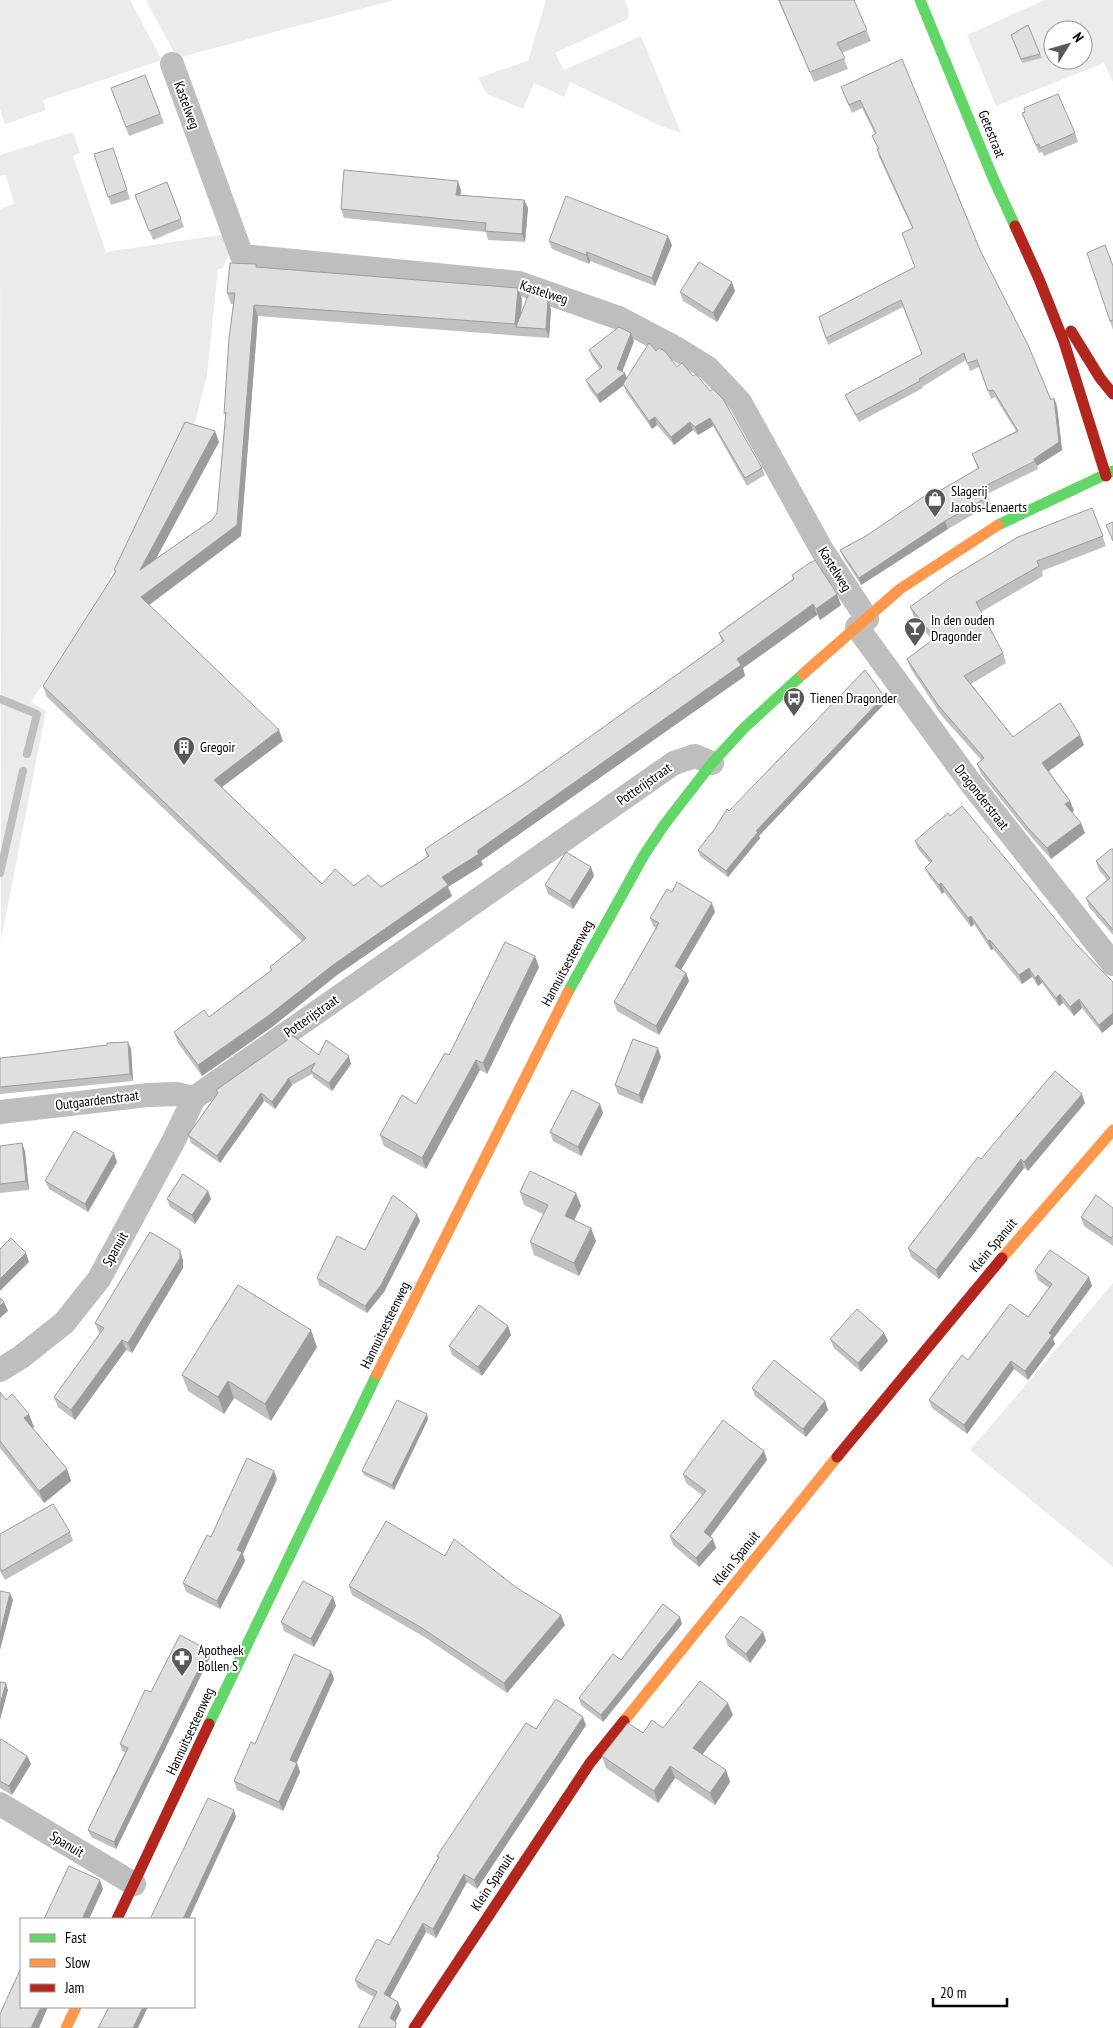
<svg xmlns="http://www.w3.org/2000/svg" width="1113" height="2028" viewBox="0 0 1113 2028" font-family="'PT Sans Narrow',sans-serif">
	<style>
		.green { fill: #ebebeb; fill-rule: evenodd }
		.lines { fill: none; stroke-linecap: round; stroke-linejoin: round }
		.stream { stroke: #bebebe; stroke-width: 8 }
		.street { stroke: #bebebe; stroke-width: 24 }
		.fast { stroke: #63d668; stroke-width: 11 }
		.slow { stroke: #ff974d; stroke-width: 11 }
		.jam { stroke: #b3261e; stroke-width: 11 }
		.wall { fill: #c0c0c0 }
		.shaded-wall { fill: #9c9c9c }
		.building { fill: #dfdfdf; stroke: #9c9c9c }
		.labels { text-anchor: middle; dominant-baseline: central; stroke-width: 4; stroke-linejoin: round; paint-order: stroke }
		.street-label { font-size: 14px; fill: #000; stroke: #fff }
		.poi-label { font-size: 14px; fill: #000; stroke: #fff; text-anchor: start }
	</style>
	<rect width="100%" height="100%" fill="#fff"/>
	<!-- green -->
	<path class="green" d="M0,0H130L162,60L43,100L46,110L5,124L0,109Z
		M146,0H394L177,58Z
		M546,0H625L628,8V19L555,53L564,70L641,36L681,133L661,126L570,82L564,97L534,83L523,109L487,94L478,78L528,61Z
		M1045,0H1113V82L1104,63L996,106L967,35ZM1053,30H1083V60H1053Z
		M73,132L80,153L73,156L106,252L227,234L230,252L223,268L218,269L207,375L195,422L97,600L31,702L46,711L1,940L0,209L14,204L6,175L0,176V155Z
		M1113,1283V1567L970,1450Z"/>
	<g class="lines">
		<!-- stream -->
		<path class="stream" d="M0,699L37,714L27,754
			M0,873L23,771"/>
		<!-- street -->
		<path class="street" d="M172,64L242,256L519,283L619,318L674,347L708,368L740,402L822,550L867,619
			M857,627L970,782L1113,964
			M0,1112L148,1095L176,1094L194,1098
			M0,1370L21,1357L64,1323L99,1279L174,1140L194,1098L674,763L695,756L712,763
			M0,1804L134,1884"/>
		<!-- fast -->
		<path class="fast" d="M920,0L993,178L1015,226
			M998,525L1113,471
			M568,992L644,855L664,825L712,763L744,728L803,674
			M209,1724L377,1374"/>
		<!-- slow -->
		<path class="slow" d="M803,674L900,589L998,525
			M1002,1258L1113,1130
			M377,1374L568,992
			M624,1721L837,1457
			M66,2028L76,2007"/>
		<!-- jam -->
		<path class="jam" d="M1015,226L1039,279L1064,342L1106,476
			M1071,331L1100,378L1113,394
			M837,1457L1002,1258
			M117,1919L209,1724
			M414,2028L590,1763L624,1721"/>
	</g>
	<!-- wall -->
	<path class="wall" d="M778,0H854L871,41L842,53L848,69L814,82Z
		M1028,25L1042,58L1022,63L1011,35Z
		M902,59L980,250L1051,400L1057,406L1062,450L1037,466L1038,469L987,494L991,504L948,529L861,585L843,557L840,550L866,536L934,494L978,469L972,454L1016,431L995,397L991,399L979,367L970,371L966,360L922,387L923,388L859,422L848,402L845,395L922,354L903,307L828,345L819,317L915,267L912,228L879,157L877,149H878L872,136L875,134L862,108L852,113L841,87Z
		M145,75L164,123L129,136L111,88Z
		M1022,113L1075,133L1078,142L1044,156L1042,152L1039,153Z
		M113,148L130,199L111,205L94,154Z
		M167,182L184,227L153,240L135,195Z
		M461,190L460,195L524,200L528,208L525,242L488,240L486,232L344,218L341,209Z
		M549,241L672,245L655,286L590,261L589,264L552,249Z
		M256,264L257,267L522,299L521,315L551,309L549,338L258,316L241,536L149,605L283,741L222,787L322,884L381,887L427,857L425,849L524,784L722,642L719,633L793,579L792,575L841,605L820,620L817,615L743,668L745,676L481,861L483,865L448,887L452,896L337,975L272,1027L202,1076L178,1043L174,1032L209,1017L271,970L270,967L302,941L47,697L43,686L115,572L114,570L215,431L219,442L155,559L212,520L217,513L225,417L233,304H231L227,293Z
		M1113,266V330L1110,321Z
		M735,291L717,322L683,301L680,292Z
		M634,341L622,372L625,373L627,378L656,351L677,367L762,468L765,475L747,486L713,426L698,435L693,430L674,445L657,425L652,429L626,392L624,385L600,403L589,388L586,380L600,369L593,359L589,350Z
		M1092,508L1106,546L1042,571L1043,576L981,612L1003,653L1006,663L971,684L1013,737L1084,745L1049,771L1070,801L1074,811L1072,812L1085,833L1051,859L1032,838L981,774L977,764L981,760L941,715L911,669L907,659L932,640L914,617L910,607Z
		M886,702L759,836L760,838L728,877L700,856L698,850L729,811Z
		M950,816L1113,982V1024L1102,1033L1082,1008L1074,1016L1063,1003L1059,1006L1042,983L1038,986L1032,977L1022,984L993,949L991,950L974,924L971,927L944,892L942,894L929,876L925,868L930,863L918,849L915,841Z
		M1113,849V935L1089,907L1086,898L1107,880L1099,870L1096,861Z
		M591,867L594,876L573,909L548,894L545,885Z
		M715,912L681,970L686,973L689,981L659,1035L617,1011L614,1002L656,928L653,926L650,918Z
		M539,967L487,1074L480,1070L426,1169L384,1146L380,1135L416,1104L449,1055Z
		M128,1042L131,1049L133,1081L0,1094V1058L28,1055Z
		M319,1055L351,1064L332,1091L314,1078L312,1074L292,1085L275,1109L264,1101L220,1163L191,1143L188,1135L217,1093L216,1090Z
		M661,1057L642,1104L618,1094L615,1085Z
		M1085,1103L1028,1171L1024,1168L939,1279L911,1257L908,1248L981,1159Z
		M600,1104L603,1113L581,1156L553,1141L550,1132Z
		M22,1143L25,1152L29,1190L0,1193V1146Z
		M114,1153L117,1162L88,1212L49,1189L45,1181Z
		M208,1191L211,1199L195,1224L170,1207L167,1199Z
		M520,1192L576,1193L581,1206L574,1220L596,1241L579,1276L534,1255L530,1242L543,1214L524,1205Z
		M1113,1208V1246L1084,1226L1081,1217Z
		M417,1214L420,1221L384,1292L367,1313L319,1285L317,1278L365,1250Z
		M183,1260V1268L132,1353L126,1350L75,1420L58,1407L54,1397L100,1334L99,1333L95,1323Z
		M1035,1271L1089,1277L1092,1286L1053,1339L1055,1344L1028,1380L1014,1369L967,1434L932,1408L929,1400L968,1360L1028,1317L1049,1288L1038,1280Z
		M508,1326L511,1335L482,1376L452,1355L449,1346Z
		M884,1333L888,1341L861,1372L834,1348L830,1339Z
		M317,1347L271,1421L234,1398L224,1414L188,1391L182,1375Z
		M752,1388L825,1401L828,1410L806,1437L755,1396Z
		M0,1392L6,1400L34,1427L33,1428L67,1469L71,1481L44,1503L0,1448Z
		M428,1419L394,1490L364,1475L362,1471Z
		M764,1451L767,1460L710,1537L716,1548L699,1567L673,1545L670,1536L702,1495L686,1483L683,1474Z
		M277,1479L243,1554L245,1561L220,1609L186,1592L183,1583Z
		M70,1532L73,1541L5,1580L0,1571V1534Z
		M349,1586L565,1625L507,1693L426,1638L352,1595Z
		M333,1597L336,1606L314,1647L284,1631L281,1622Z
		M682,1624L603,1722L581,1705L579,1698Z
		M763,1632L766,1641L750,1663L728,1646L725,1637Z
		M210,1657L116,1849L91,1837L88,1830L125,1752L122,1751L120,1744L151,1692Z
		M331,1671L334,1679L296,1763L300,1772L283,1811L237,1790L234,1781L255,1744Z
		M733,1715L702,1754L726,1770L730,1782L715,1805L675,1778L658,1803L606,1768L602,1756L643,1733L663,1728Z
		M586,1725L477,1889L467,1882L436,1938L426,1932L390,1997L398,2002L401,2010L395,2021L374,1997L358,1988L355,1980L389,1945L438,1858L437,1856L536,1729Z
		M0,1740L27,1756L31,1764L12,1795L0,1788Z"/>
	<!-- shaded-wall -->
	<path class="shaded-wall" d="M458,181L461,190L460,203L456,195Z
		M524,200L528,208L525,242L522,234Z
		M668,236L672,245L655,286L652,278Z
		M587,252L590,261L589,264L586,255Z
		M732,282L735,291L717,322L713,313Z
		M518,288L522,299L520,327H516L519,335L515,324Z
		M548,300L551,309L549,338L546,329Z
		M254,305L258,316L241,536L145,608L141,597L237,525Z
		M631,333L634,341L620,377L625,373L628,382L600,403L597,395L617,369Z
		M1054,398L1057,406L1062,450L1037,466L1034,459Z
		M655,417L657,425L652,429L649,421Z
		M710,418L713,426L698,435L695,427Z
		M690,422L693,430L674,445L671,437Z
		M215,431L219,442L144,581L140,570Z
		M945,521L948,529L861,585L859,578Z
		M837,594L841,605L820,620L816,609Z
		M813,604L817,615L743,668L745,676L481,861L483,865L448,887L452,896L337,975L272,1027L202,1076L198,1065L477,851L737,659Z
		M884,696L886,702L759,836L760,838L728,877L726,871L756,831Z
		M279,730L283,741L218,790L214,780Z
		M1080,735L1084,745L1046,773L1042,763Z
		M1070,801L1074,811L1069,814L1065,804Z
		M1081,823L1085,833L1051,859L1047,848Z
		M591,867L594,876L573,909L570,901Z
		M941,883L944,892L942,894L939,885Z
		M712,903L715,912L678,975L675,966Z
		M971,916L974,924L971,927L968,918Z
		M990,940L993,949L991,950L988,941Z
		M535,956L539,967L487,1074L483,1063Z
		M1029,968L1032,977L1022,984L1019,975Z
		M686,973L689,981L659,1035L656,1026Z
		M1038,975L1042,983L1038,986L1035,978Z
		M1060,994L1063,1003L1059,1006L1056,998Z
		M1079,999L1082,1008L1074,1016L1070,1007Z
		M1113,1013V1024L1102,1033L1099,1025Z
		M128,1042L131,1049L133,1081L130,1074Z
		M658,1048L661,1057L642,1104L639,1095Z
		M349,1056L351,1064L332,1091L329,1083Z
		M476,1060L480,1070L426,1169L422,1158Z
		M289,1078L292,1085L275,1109L272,1102Z
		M261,1093L264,1101L220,1163L217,1156Z
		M1082,1094L1085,1103L1028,1171L1024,1162Z
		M600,1104L603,1113L581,1156L578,1147Z
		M22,1143L25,1152L29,1190L26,1181Z
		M114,1153L117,1162L88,1212L85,1204Z
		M1021,1159L1024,1168L939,1279L936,1270Z
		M208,1191L211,1199L195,1224L192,1215Z
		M576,1193L581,1206L570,1229L565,1216Z
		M417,1214L420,1221L384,1292L367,1313L365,1306Z
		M591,1228L596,1241L579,1276L574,1263Z
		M180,1250L183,1260V1268L132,1353L128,1343Z
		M26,1253L29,1262L0,1291V1279Z
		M1089,1277L1092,1286L1053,1339L1055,1344L1028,1380L1025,1371L1049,1333Z
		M4,1302L8,1311L0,1318V1306Z
		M508,1326L511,1335L482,1376L478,1367Z
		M311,1330L317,1347L271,1421L265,1404Z
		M884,1333L888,1341L861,1372L858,1363Z
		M122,1340L126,1350L75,1420L71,1410Z
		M1011,1361L1014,1369L967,1434L964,1425Z
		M228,1381L234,1398L224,1414L218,1397Z
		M825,1401L828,1410L806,1437L803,1429Z
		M29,1414L34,1427L29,1430L24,1418Z
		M427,1414L428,1419L394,1490L392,1485Z
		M764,1451L767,1460L707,1541L704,1532Z
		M67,1469L71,1481L44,1503L39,1491Z
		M274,1471L277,1479L243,1554L245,1561L220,1609L217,1601L237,1550Z
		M713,1539L716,1548L699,1567L696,1558Z
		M10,1593L13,1600L0,1650V1634Z
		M333,1597L336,1606L314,1647L311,1639Z
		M561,1615L565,1625L507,1693L504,1683Z
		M680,1617L682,1624L603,1722L601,1715Z
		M763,1632L766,1641L750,1663L746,1654Z
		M208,1650L210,1657L116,1849L114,1842Z
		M331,1671L334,1679L294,1769L290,1760Z
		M6,1683L8,1690L0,1720V1705Z
		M728,1703L733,1715L698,1760L693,1748Z
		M583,1717L586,1725L477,1889L474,1880Z
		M27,1756L31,1764L12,1795L9,1786Z
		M297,1763L300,1772L283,1811L279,1802Z
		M670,1766L675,1778L658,1803L654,1791Z
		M726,1770L730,1782L715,1805L710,1793Z
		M234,1810L236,1817L189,1919H183Z
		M464,1874L467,1882L436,1938L433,1929Z
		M100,1880L103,1889L89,1919H82Z
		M423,1923L426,1932L387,2003L384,1994Z
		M398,2002L401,2010L393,2027L390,2018Z
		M41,2007H48L39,2028H31Z
		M143,2007H148L138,2028H133Z"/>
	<!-- building -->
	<path class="building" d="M779,0H854L867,30L837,43L845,58L810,72Z
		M1028,25L1040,54L1021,59L1011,35Z
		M902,59L980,250L1028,345L1051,400L1054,398L1059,442L1034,459L1035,461L983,487L988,497L945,521L859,578L840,550L866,536L932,491L934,494L979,468L972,454L1018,431L993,390L988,391L977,360L967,363L964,353L919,379L920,381L856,415L845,395L922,354L901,300L826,338L819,317L915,267L902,233L913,228L877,149H879L872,136L876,133L860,100L849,105L841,87Z
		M145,75L160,114L126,127L111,88Z
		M1058,94L1075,133L1040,148L1039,144L1036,145L1022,113L1025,112L1024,108Z
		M113,148L127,190L108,197L94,154Z
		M344,170L458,181L456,195L524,200L522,234L485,231L486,223L341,209Z
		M167,182L181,219L149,231L135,195Z
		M566,196L668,236L652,278L587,252L586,255L549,241Z
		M1105,245L1113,266V320L1110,321L1087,253Z
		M699,262L732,282L713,313L680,292Z
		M230,263L256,264V267L518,288L515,324L254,305L237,525L141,597L279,730L214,780L322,884L335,869L354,886L368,875L381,887L429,856L425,849L524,784L724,641L719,633L794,579L792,575L808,564L815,560L837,594L816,609L813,604L737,659L741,665L477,851L479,854L442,877L448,885L333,965L268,1016L198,1065L174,1032L204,1010L209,1017L272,970L270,967L306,938L43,686L116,571L114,570L185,422L215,431L140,570L212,520L217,513L226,412L224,414L229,338L235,293H227Z
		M529,293L548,300L546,329L516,327Z
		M619,327L631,333L617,369L625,373L597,395L586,380L602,367L589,350Z
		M649,343L656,351L659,348L665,351L677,367L682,363L693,376L696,374L710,391L713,389L723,399L762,468L745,478L710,418L695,427L690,422L671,437L655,417L649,421L623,384Z
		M1092,508L1103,536L1037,561L1039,566L976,602L1003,653L964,676L1013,737L1060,703L1080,735L1042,763L1070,801L1065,804L1081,823L1047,848L1028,828L977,764L984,758L938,705L907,659L935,638L910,607L950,578L1018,537Z
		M1113,522V541L1106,525Z
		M865,670L884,696L756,831L758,832L726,871L698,850L714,830L727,809L729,811Z
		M962,806L1076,944L1113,982V1013L1099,1025L1079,999L1070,1007L1060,994L1056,998L1038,975L1035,978L1029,968L1019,975L990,940L988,941L971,916L968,918L941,883L939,885L925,868L932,861L915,841L948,813L950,816Z
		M1111,849H1113V930L1086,898L1110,878L1096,861Z
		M566,852L591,867L570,901L545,885Z
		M677,882L712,903L675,966L686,973L656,1026L614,1002L659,923L650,918L667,889L672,892Z
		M505,942L535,956L483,1063L476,1060L422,1158L380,1135L402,1095L416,1104L445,1053L449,1055Z
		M293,1036L319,1055L326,1040L349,1056L329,1083L311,1071L315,1063L289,1078L272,1102L261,1093L217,1156L188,1135L218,1093L216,1090Z
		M633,1039L658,1048L639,1095L615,1085Z
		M128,1042L130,1074L0,1087V1058L28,1055L107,1045V1043Z
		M1055,1071L1082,1094L1024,1162L1021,1159L936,1270L908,1248L978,1157L981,1159Z
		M572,1090L600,1104L578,1147L550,1132Z
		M74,1131L114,1153L85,1204L45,1181Z
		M22,1143L26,1181L0,1184V1146Z
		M530,1171L576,1193L565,1216L591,1228L574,1263L530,1242L548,1205L520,1192Z
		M183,1174L208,1191L192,1215L167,1199Z
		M393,1195L417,1214L381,1285L365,1306L317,1278L337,1236L365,1250Z
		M1096,1195L1113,1208V1236L1111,1238L1081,1217Z
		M150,1232L180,1250V1258L128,1343L122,1340L71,1410L54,1397L104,1328L95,1323Z
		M11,1238L26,1253L0,1279V1249Z
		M1050,1250L1089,1277L1049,1333L1052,1335L1025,1371L1011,1361L964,1425L929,1400L962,1355L968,1360L1010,1304L1028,1317L1052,1284L1035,1271Z
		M238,1285L311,1330L265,1404L228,1381L218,1397L182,1375Z
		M0,1298L4,1302L0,1306Z
		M479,1305L508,1326L478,1367L449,1346Z
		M857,1309L884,1333L858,1363L830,1339Z
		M774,1360L825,1401L803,1429L752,1388Z
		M0,1392L6,1400L12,1394L29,1414L24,1418L67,1469L39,1491L0,1441Z
		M397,1400L427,1414L392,1485L362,1471Z
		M723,1420L764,1451L704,1532L713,1539L696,1558L670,1536L706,1491L683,1474Z
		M247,1458L274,1471L237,1550L242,1552L217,1601L183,1583L207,1535L211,1537Z
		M53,1504L70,1532L2,1571L0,1568V1534Z
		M386,1521L445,1556L454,1539L517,1588L561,1615L504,1683L422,1628L349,1586Z
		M303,1581L333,1597L311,1639L281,1622Z
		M0,1591L10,1593L0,1634Z
		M663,1604L680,1617L601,1715L579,1698L613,1654L621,1660Z
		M741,1616L763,1632L746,1654L725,1637Z
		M180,1635L208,1650L114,1842L88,1830L128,1748L120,1744L145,1690L151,1692Z
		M294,1654L331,1671L290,1760L297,1763L279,1802L234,1781L251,1742L255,1744Z
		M700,1681L728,1703L693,1748L726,1770L710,1793L670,1766L654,1791L602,1756L628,1723L643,1733L652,1720L663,1728Z
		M0,1682L6,1683L0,1705Z
		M556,1699L583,1717L474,1880L464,1874L433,1929L423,1923L384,1994L398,2002L390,2018L396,2022V2025L395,2028H358L377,1992L355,1980L377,1939L389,1945L439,1857L437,1856L526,1723L536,1729Z
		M1,1739L27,1756L9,1786L0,1781V1740Z
		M208,1798L234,1810L183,1919H150Z
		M69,1866L100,1880L82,1919H44Z
		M21,1968V2007H41L31,2028H0V2014Z
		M109,2007H143L133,2028H98Z"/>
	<!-- icons -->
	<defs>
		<g id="shop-pin" transform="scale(1.125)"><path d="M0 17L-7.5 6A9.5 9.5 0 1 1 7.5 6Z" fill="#595959" stroke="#fff"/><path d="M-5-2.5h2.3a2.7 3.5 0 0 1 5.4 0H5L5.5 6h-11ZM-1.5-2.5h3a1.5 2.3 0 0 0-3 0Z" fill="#fff"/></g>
		<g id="bar-pin" transform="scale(1.125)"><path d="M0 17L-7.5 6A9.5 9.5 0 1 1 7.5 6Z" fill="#595959" stroke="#fff"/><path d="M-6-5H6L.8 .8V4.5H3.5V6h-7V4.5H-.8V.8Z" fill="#fff"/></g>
		<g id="bus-pin" transform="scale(1.125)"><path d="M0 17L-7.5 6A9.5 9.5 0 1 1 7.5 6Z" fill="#595959" stroke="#fff"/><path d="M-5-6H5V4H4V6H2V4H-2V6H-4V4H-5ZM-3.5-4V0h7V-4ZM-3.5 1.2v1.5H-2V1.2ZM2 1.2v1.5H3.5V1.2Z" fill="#fff"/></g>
		<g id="building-pin" transform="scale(1.125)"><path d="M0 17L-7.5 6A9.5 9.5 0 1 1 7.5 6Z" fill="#595959" stroke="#fff"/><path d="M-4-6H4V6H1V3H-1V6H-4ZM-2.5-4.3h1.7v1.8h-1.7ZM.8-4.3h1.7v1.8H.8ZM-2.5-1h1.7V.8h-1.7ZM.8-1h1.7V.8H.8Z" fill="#fff"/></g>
		<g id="pharmacy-pin" transform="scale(1.125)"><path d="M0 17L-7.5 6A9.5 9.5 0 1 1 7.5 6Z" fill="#595959" stroke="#fff"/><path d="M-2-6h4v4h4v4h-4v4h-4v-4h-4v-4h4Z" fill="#fff"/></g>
	</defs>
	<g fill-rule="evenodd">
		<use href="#shop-pin" x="935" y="499"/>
		<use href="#bar-pin" x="915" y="628"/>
		<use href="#bus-pin" x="794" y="698"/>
		<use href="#building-pin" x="184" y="747"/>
		<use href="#pharmacy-pin" x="182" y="1658"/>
	</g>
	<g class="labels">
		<!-- street labels -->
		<g class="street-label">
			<text transform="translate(187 105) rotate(70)">Kastelweg</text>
			<text transform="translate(992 134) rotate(68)">Getestraat</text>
			<text transform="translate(544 292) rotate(18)">Kastelweg</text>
			<text transform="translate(835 569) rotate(58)">Kastelweg</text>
			<text transform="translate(644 784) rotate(-35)">Potterijstraat</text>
			<text transform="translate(982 797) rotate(52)">Dragonderstraat</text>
			<text transform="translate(567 963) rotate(-62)">Hannuitsesteenweg</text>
			<text transform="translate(311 1016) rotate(-35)">Potterijstraat</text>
			<text transform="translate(97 1100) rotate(-7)">Outgaardenstraat</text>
			<text transform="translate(993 1245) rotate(-50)">Klein Spanuit</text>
			<text transform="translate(115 1249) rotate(-61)">Spanuit</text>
			<text transform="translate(385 1325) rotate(-64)">Hannuitsesteenweg</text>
			<text transform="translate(736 1558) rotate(-51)">Klein Spanuit</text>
			<text transform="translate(190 1731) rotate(-65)">Hannuitsesteenweg</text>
			<text transform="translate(67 1844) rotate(31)">Spanuit</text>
			<text transform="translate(492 1882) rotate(-56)">Klein Spanuit</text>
		</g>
		<!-- poi labels -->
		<g class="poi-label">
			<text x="951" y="491">Slagerij<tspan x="951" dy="16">Jacobs-Lenaerts</tspan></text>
			<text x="931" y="620">In den ouden<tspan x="931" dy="16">Dragonder</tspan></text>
			<text x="810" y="698">Tienen Dragonder</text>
			<text x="200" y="747">Gregoir</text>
			<text x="198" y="1650">Apotheek<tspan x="198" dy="16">Bollen S</tspan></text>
		</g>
	</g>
	<!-- legend -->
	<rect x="20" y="1918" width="175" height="90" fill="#ffffff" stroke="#999999"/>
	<rect x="30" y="1934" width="25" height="8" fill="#63d668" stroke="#999999"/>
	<text x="65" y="1943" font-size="15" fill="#000000">Fast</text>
	<rect x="30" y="1959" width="25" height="8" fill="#ff974d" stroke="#999999"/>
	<text x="65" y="1968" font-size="15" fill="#000000">Slow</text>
	<rect x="30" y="1984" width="25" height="8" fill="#b3261e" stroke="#999999"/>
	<text x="65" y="1993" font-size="15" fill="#000000">Jam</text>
	<!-- north arrow -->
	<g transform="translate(1068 45) rotate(53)"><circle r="24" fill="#ffffff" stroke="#999999"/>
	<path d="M0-4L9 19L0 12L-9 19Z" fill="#595959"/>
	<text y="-8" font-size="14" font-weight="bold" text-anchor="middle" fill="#000000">N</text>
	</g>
	<!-- scale -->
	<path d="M933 1998v8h74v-8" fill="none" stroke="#000000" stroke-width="2.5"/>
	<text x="940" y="1998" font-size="15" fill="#000000" stroke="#ffffff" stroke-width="4" paint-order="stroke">20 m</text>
</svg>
